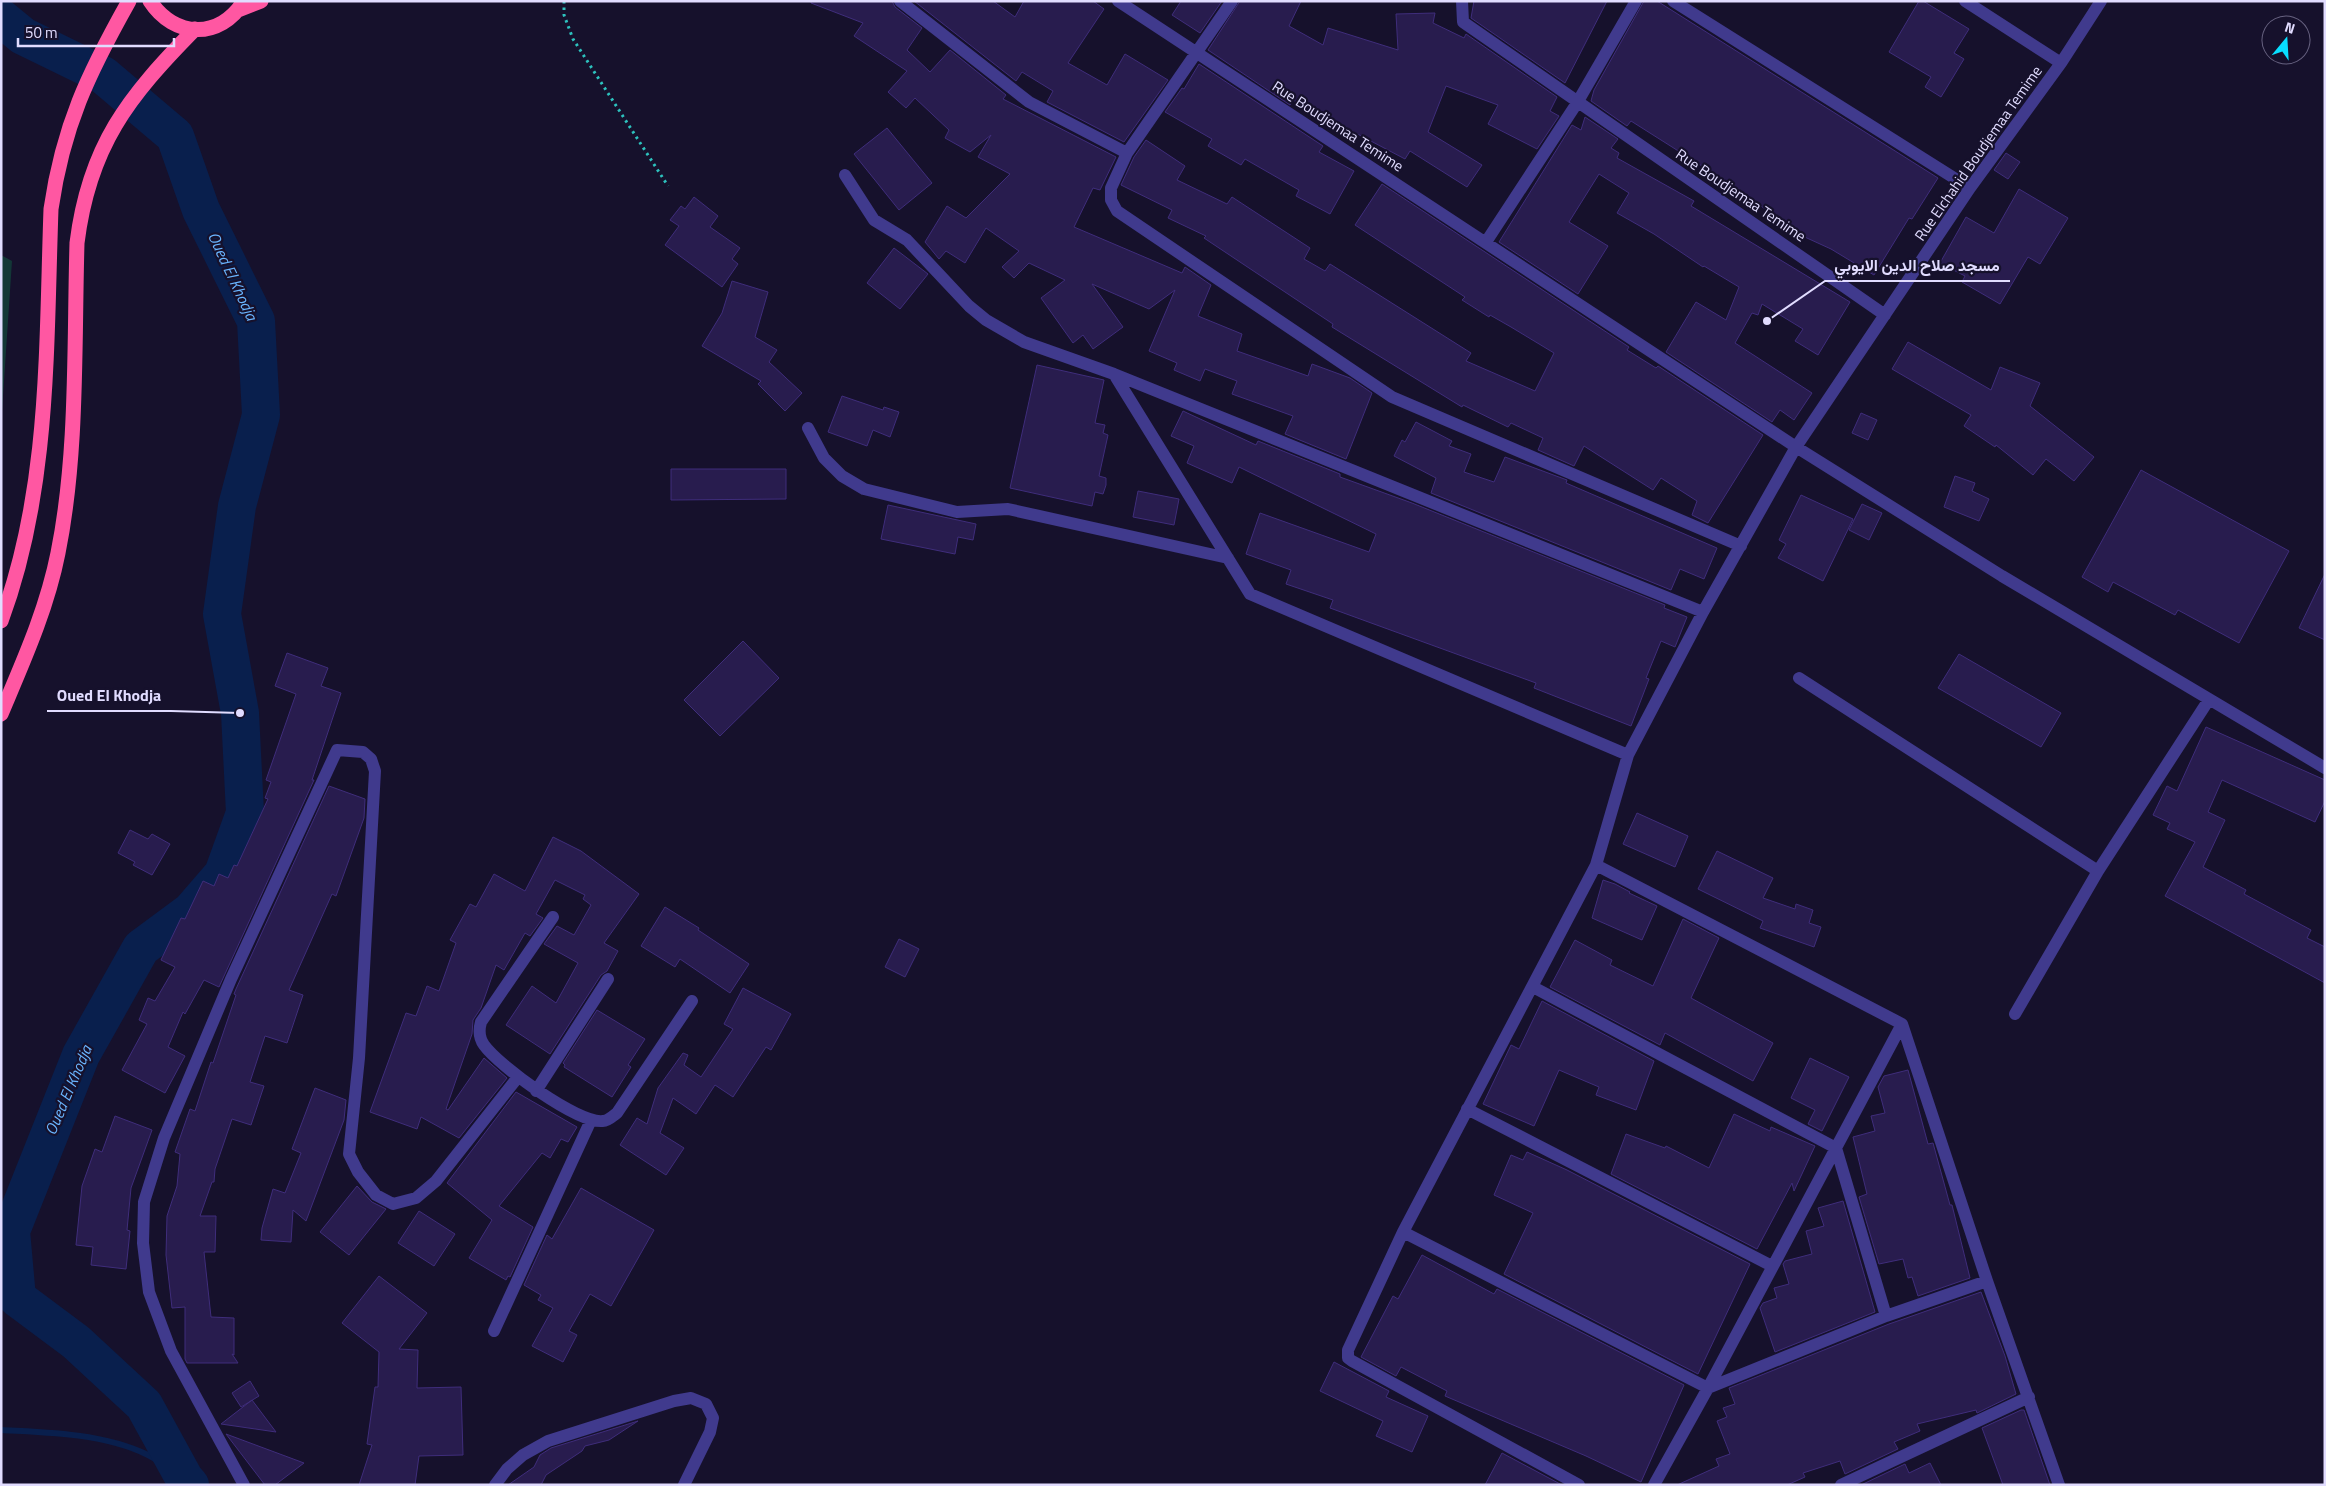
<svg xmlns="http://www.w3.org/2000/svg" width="2326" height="1486" viewBox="0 0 2326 1486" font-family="'Titillium Web',Vazirmatn,sans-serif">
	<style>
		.green { fill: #133737 }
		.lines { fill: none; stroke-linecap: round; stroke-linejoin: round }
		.stream { stroke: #091f4d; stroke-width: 6 }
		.river { stroke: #091f4d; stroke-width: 38 }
		.building { fill: #281c4e; stroke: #3f2d7b }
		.path { stroke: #2dc2be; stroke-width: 3; stroke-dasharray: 2.5 4; stroke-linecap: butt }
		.minor { stroke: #403a8d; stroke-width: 12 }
		.highway { stroke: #ff57a2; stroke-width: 15 }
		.labels { text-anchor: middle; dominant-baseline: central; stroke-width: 4.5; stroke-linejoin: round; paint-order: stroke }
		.street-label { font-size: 15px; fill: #e1dcff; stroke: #16112c }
		.water-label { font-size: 16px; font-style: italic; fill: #6ab5ff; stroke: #16112c }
		.leader { fill: none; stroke: #e1dcff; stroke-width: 2 }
		.callout-dot { fill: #e1dcff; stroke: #16112c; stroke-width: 2 }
		.callout-label { font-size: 16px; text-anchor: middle; font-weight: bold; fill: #e1dcff; stroke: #16112c; stroke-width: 4.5; stroke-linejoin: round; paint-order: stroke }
	</style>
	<rect width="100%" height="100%" fill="#16112c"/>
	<!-- green -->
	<path class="green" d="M1,255L12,261L1,426Z"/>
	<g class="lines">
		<!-- stream -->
		<path class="stream" d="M1,1430C48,1432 106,1434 148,1455C160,1461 172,1471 184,1478"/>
		<!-- river -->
		<path class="river" d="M1,18L23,36L103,75L175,136L201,210L256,321L261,415L237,506L222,614L240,713L245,813L223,874L191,911L141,948L81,1055L11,1231L17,1298L76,1342L144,1405L184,1478L190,1485"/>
	</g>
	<!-- building -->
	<path class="building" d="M811,1H892L895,7L922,28L907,50L930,72L950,50L1006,95L1003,99L1116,157L1100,190L1093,188L1074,227L1182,273L1185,267L1211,285L1198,316L1242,334L1237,351L1308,376L1312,364L1350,378L1372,393L1346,459L1285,434L1293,416L1232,394L1237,381L1205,369L1200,381L1174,370L1177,363L1149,351L1175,290L1149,309L1092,284L1123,327L1093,349L1083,335L1073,343L1041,298L1065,280L1029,263L1014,278L1002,267L1019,251L986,228L965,263L946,251L939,259L925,242L947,206L966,218L1010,174L978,157L991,135L970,152L945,138L949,130L915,98L906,108L888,92L907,71L854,36L863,23L811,3Z
		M914,1H993L1015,17L1024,1H1093L1104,9L1068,63L1107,85L1125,54L1168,80L1124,142L1047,102L1053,91L1022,72L1016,81Z
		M1181,1H1222L1200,33L1172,15Z
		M1240,1H1301L1289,26L1323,45L1328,28L1398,50L1396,14L1435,13L1433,23L1464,38L1466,34L1557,97L1550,111L1559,116L1537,149L1488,124L1498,105L1446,86L1428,132L1482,165L1467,187L1410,151L1405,159L1293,100L1290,105L1208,50Z
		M1474,1H1607L1565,83L1471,18Z
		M1644,1H1657L1938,178L1912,219L1909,218L1874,275L1831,249L1785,228L1787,223L1739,192L1740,190L1631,121L1627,126L1591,101L1594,90Z
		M1919,1H1923L1969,29L1954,53L1964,59L1941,97L1925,87L1931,77L1889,52Z
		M1199,64L1323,146L1319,152L1354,171L1330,214L1296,196L1299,190L1245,159L1241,165L1208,146L1212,139L1165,112L1182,88L1184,89Z
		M1585,117L1618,139L1611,148L1619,153L1617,158L1694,201L1691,206L1850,302L1818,355L1795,341L1803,329L1762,304L1758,315L1752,313L1735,343L1812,393L1794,420L1780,410L1772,422L1666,352L1696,302L1726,320L1739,287L1704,266L1703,267L1654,234L1617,213L1629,193L1599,174L1569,222L1608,246L1578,294L1499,242L1572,125L1581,130Z
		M887,128L932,183L899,210L854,154Z
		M1146,140L1185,166L1177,180L1227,204L1232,197L1310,248L1304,259L1325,271L1330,264L1471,353L1466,361L1535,391L1554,353L1511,327L1490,315L1489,317L1462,300L1465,297L1355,225L1382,184L1629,347L1627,350L1656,368L1658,366L1763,435L1708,523L1692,515L1697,501L1661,478L1653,490L1584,446L1574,466L1538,450L1543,438L1511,423L1508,427L1463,405L1462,407L1332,327L1333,324L1204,238L1206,236L1168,218L1172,210L1121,185L1134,157Z
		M2006,153L2020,162L2008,179L1994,170Z
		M2019,189L2068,218L2040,264L2028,257L2000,304L1962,282L1965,276L1940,263L1966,217L1994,233Z
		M694,197L718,216L710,227L740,248L732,259L738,264L722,287L665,245L679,226L670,220L681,206L685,209Z
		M894,248L928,274L900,309L867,283Z
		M732,281L768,292L755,337L777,350L769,362L802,393L785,411L758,384L761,381L702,346L722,313Z
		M1908,342L1991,390L2000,367L2040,383L2030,406L2094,457L2074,481L2046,459L2033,475L1996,445L1995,447L1964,426L1971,415L1892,369Z
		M1037,365L1104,380L1095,423L1105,425L1103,433L1108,435L1099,476L1106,478V485L1103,494L1095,492L1092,506L1010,488Z
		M842,396L883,410L884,407L899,412L890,437L873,430L867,446L828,432Z
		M1183,411L1256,445L1258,441L1340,474V477L1412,503L1665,605L1664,608L1687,617L1675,647L1661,641L1646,678L1649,679L1631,726L1534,688L1536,683L1330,608L1333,600L1286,584L1291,570L1246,554L1260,513L1369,552L1376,534L1239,467L1232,483L1187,463L1194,446L1171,436Z
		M1861,413L1877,420L1868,440L1852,433Z
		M1416,422L1452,441L1449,446L1471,454L1464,472L1494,482L1505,457L1567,480L1566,483L1717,548L1704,579L1680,569L1671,590L1431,493L1436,478L1394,456L1402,440L1405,442Z
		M671,469H786V499L671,500Z
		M2141,470L2289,551L2239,643L2178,610L2175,615L2113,582L2108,592L2082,577Z
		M1955,476L1975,483L1972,491L1989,499L1979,521L1944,507Z
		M1138,491L1179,499L1174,525L1133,517Z
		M1801,495L1853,519L1823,581L1778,558L1786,544L1779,540Z
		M1862,504L1882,513L1869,540L1849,530Z
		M888,505L976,524L973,540L958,537L955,554L881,539Z
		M2325,574V640L2299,628Z
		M743,641L779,678L720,736L684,700Z
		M287,653L328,668L321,686L341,693L312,780H314L219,987L204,980L185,1014L183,1012L168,1047L185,1056L165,1093L122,1070L147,1024L139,1020L148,998L155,1001L175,967L161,960L181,918L185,919L203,881L214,886L219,874L228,878L234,865L237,866L268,799L265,798L271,782L266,780L296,694L275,686Z
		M1959,654L2061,713L2041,747L1938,688Z
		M2206,727L2325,780V801L2315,822L2222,780L2208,812L2225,820L2203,867L2246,890L2244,894L2311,930L2307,938L2325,947V983L2165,896L2195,842L2167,829L2170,823L2153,815L2167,786L2177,791Z
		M329,786L365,799L364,818L336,896L332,894L289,990L303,995L287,1043L265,1036L250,1082L264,1086L251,1125L232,1119L215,1169L214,1182H212L200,1216H216L215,1252H204L211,1317L234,1318V1355L232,1354L238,1363H187L185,1359V1307L172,1308L166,1255L167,1216L177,1186L180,1154L175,1152L190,1109L195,1111L211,1062L213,1063L236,995L234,994L236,989Z
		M1637,813L1688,836L1675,867L1623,844Z
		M130,830L148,839L152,834L170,844L152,875L133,865L135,862L118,853Z
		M553,837L581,851L639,894L604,943L618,951L607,971L601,975L550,1054L506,1025L532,986L556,1003L578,963L544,944L557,926L574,935L591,905L583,899L585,895L555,880L536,914L543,918L530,936L525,933L504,970L496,965L481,1008L473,1020L472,1034L446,1109L448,1110L484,1058L507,1078L459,1138L421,1117L417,1129L370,1112L406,1013L416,1016L427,986L439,991L456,943L450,940L470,904L476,907L494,874L525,891Z
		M1717,851L1773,878L1763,898L1795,909L1796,904L1813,910L1809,923L1821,927L1814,947L1760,928L1763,921L1698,889Z
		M1603,880L1615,884L1630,892L1629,893L1657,906L1642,940L1592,918Z
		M665,907L699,928L698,930L749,964L730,993L680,959L675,967L641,946Z
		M1683,919L1719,938L1691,998L1773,1043L1753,1081L1665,1033L1660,1045L1550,987L1575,940L1612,960L1610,965L1653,986Z
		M899,939L919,949L905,977L885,967Z
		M743,988L791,1014L771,1050L766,1047L733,1097L715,1085L696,1114L673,1098L660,1133L684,1148L666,1175L620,1145L637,1118L647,1124L658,1088L683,1053L688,1055L684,1065L701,1077L733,1029L724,1024Z
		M1542,1001L1654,1061L1636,1110L1596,1095L1599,1087L1559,1070L1534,1126L1483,1104L1511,1045L1519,1049Z
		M597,1010L645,1039L628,1065L631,1067L612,1097L564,1067L565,1065L563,1063Z
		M1810,1058L1849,1077L1822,1131L1808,1124L1815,1110L1791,1098Z
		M1908,1070L1928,1144L1933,1143L1950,1205H1952L1970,1278L1918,1296L1912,1277L1908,1278L1903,1259L1879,1264L1859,1197L1867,1194L1853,1137L1875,1131L1871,1116L1885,1113L1878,1087L1884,1076Z
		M315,1088L346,1100L344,1120L306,1221L293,1210L291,1242L261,1240L262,1228L273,1189L285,1193L301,1153L292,1149Z
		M516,1092L577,1127L568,1142L561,1139L550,1158L542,1153L499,1206L533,1227L510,1277L508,1276L506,1280L469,1258L492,1220L447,1183Z
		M1734,1114L1770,1131L1771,1127L1815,1146L1794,1191L1792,1183L1757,1249L1611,1174L1626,1134L1665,1148L1666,1146L1709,1168Z
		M115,1116L152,1130L131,1188L127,1230L130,1231L126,1269L91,1265L93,1247L76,1245L82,1186L95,1149L102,1152Z
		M1527,1152L1567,1170L1750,1264L1698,1374L1504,1274L1533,1213L1494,1195L1511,1155L1523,1160Z
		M357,1186L372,1202L386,1209L349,1255L320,1232Z
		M581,1188L654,1230L611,1306L590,1294L569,1331L577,1335L563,1362L532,1346L553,1308L538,1300L541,1295L524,1285L547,1235L552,1239Z
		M1843,1201L1875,1312L1775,1352L1760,1308L1763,1303L1777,1298L1774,1288L1789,1284L1783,1264L1785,1261L1812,1254L1806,1231L1824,1226L1818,1208Z
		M419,1211L455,1234L434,1266L398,1243Z
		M1422,1255L1494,1294L1497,1289L1684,1385L1641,1482L1586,1456L1445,1396L1447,1391L1401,1367L1396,1376L1361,1357L1393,1296L1398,1299Z
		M379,1276L427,1313L399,1349L418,1350L417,1388L461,1387L463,1455L419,1456L415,1485H359L372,1445L367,1444L375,1387H378L379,1352L342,1323Z
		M1981,1292L2005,1356L2016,1394L1977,1413L1976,1410L1917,1424L1920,1431L1894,1442L1898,1449L1845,1474L1840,1461L1803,1473L1805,1477L1787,1485H1677L1719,1466L1716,1459L1730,1454L1717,1421L1727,1417L1723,1408L1735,1404L1729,1388L1889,1324Z
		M1334,1362L1389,1391L1386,1397L1428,1416L1412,1452L1376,1436L1383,1421L1320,1391Z
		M250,1381L259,1396L241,1407L232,1393Z
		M252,1400L276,1432L221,1424Z
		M2021,1410H2024L2050,1485H2003L1982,1428Z
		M638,1421L609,1440L585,1446L582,1451L546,1475L541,1485H508L534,1467L540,1455L551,1448Z
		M226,1434L304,1463L275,1485H265Z
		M1502,1453L1562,1485H1485Z
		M1930,1463L1941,1485H1861L1905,1464L1909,1473Z"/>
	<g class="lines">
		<!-- path -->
		<path class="path" d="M564,1V15L573,39L668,186"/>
		<!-- minor -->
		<path class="minor" d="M900,1L1029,102L1127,153
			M1118,1L1796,447L2002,576L2325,768
			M1232,1L1127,153L1111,188V200L1117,211L1392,397L1741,546
			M1462,1L1463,22L1885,315
			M1673,1L1970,188
			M1965,1L2061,63
			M845,175L874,220L907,240L969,306L986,320L1024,342L1114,374L1703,612
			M1486,242L1577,103L1636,1
			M1114,374L1250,594L1628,755
			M808,428L824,458L842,476L864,489L957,512L1008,509L1228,558
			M1799,678L2098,871
			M1596,865L1902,1024L1987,1281L2059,1485
			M553,917L481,1022C479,1029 479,1038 484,1045C499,1066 578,1124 603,1121C608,1121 613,1116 617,1113L692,1001
			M1533,987L1836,1148L1886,1316
			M2015,1014L2098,871L2208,701
			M536,1091L608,979
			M1467,1109L1772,1266
			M1403,1232L1708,1388L1886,1316L1987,1281
			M494,1331L591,1120
			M244,1485L171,1351L149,1292L143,1243L144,1202L164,1138L231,979L337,750L363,752L371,759L375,771L359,1058L349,1154L358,1172L376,1195L393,1204L416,1198L436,1181L518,1077
			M495,1485L507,1469L523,1455L548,1441L674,1401L691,1398L706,1404L713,1418L710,1432L684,1485
			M1579,1485L1352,1361L1348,1358V1350L1403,1232L1596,865L1628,755L1703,612L1796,447L1970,188L2061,63L2101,1
			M1654,1485L1708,1388L1902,1024
			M1841,1485L2029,1397"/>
		<!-- highway -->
		<path class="highway" d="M150,1C174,38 220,40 244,1
			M238,10L261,1
			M1,621C50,490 46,347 51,209C63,126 88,74 129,1
			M1,714C23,662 47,609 58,553C78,454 74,344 77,243C89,146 128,97 195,29"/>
	</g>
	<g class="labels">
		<!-- street labels -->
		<g class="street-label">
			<text transform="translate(1338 126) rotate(33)">Rue Boudjemaa Temime</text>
			<text transform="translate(1978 153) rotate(-55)">Rue Elchahid Boudjemaa Temime</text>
			<text transform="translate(1741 195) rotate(34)">Rue Boudjemaa Temime</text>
		</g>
		<!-- water labels -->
		<g class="water-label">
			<text transform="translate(233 276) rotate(65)">Oued El Khodja</text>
			<text transform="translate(68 1090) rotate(-67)">Oued El Khodja</text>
		</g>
	</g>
	<!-- callouts -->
	<path class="leader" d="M1767 321L1825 281H2010M240 713L171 711H47"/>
	<g class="callout-dot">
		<circle cx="1767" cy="321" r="5"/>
		<circle cx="240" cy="713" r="5"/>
	</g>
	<g class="callout-label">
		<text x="1917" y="271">مسجد صلاح الدين الايوبي</text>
		<text x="109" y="701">Oued El Khodja</text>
	</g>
	<!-- border -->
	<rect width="2326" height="1486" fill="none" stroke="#e1dcff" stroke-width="5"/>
	<!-- north arrow -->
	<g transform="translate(2286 40) rotate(18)"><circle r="24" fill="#16112c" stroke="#676280"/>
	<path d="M0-4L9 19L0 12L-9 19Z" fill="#08deff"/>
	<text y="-8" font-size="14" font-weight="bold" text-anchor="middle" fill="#e1dcff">N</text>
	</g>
	<!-- scale -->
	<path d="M18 38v8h156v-8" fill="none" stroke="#e1dcff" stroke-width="2.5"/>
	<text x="25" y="38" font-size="15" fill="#e1dcff" stroke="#16112c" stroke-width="4" paint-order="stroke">50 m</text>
</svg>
